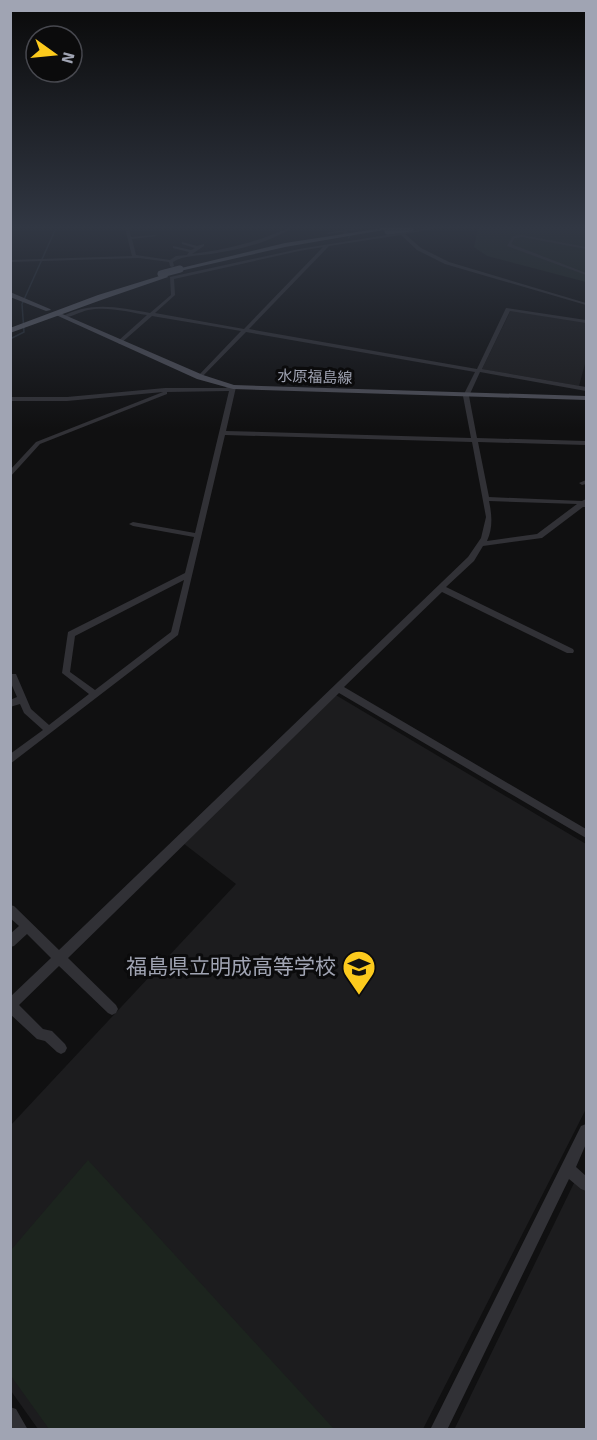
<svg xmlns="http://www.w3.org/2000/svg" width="597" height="1440" viewBox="0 0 597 1440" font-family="Signika,'Noto Sans JP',sans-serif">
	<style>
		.built { fill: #1c1c1e }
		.green { fill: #1c241e }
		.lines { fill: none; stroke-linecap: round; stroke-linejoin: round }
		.stream { stroke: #262d35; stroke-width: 1.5 }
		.minor-tunnel { stroke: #2d2e31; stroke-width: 4.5; stroke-dasharray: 4.5 2; stroke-linecap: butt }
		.minor { fill: #313136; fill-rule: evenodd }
		.major { fill: #4c4d56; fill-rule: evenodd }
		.highway { fill: #5c5e68; fill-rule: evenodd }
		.highway-bridge { stroke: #5c5e68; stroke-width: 7 }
		.labels { text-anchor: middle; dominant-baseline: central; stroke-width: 6; stroke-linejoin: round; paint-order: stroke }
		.far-street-label { font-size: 15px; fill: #a0a4b3; stroke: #0b0b0c }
		.near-poi-label { font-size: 21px; fill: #a0a4b3; stroke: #0b0b0c; text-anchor: end }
	</style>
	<rect width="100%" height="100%" fill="#101011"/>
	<!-- built -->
	<path class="built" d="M511,310L586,321V360L579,386L482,369Z
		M334,694L586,844V1109L423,1429H38L11,1391L10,1126L236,884L183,843Z
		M575,1181L586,1190V1429L454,1430Z"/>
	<!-- green -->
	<path class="green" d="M478,228H586V282L487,256L474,247Z
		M88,1160L334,1429H49L11,1376V1250Z"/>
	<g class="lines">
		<!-- stream -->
		<path class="stream" d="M10,339L24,332L22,304L56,228"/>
		<!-- minor-tunnel -->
		<path class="minor-tunnel" d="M344,232L350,237"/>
		<!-- minor -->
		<path class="minor" d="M125,228H129L131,237L155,235L157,236L132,239L136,255L170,260L176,256L187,255L189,252L173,248V246L191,250L195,248L182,244V242L197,246L204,244V246L192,254C226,250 257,242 288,228H292C268,243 238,250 211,254C198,256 184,255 173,262L174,266L172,267L170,266L169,262L139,258L10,262V260L132,256Z
			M357,228H364L328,234L326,233Z
			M431,228H438L405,234L421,248L449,262L586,303V305L445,264L417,250L401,235L329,246L249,329L477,369L506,308L586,320V323L510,311L482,369L586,387V391L480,372L469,396L477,438L586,441V445L478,442L489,497L582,501L586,499V507H583L542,538L483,546L474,561L446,587L573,649L574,651L573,653H567L442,592L344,687L586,829V838L339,693L68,958L116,1005L118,1009L116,1013L112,1015L108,1013L59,966L19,1005L43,1029L52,1031L65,1044L67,1048L65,1052L61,1054L57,1052L45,1041L37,1039L10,1014V997L51,958L27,934L14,946L10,947V934L19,926L10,918V905L14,906L59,950L468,557L481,538L486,517L472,442L225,435L178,635L10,764V754L43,730L24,713L20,704L10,707V700L17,697L10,681V674H16L31,709L49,725L89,694L62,673L68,632L185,573L194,537L133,526L129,524L133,522L195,533L229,391L167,392V394L40,444L10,477V470L36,442L163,392L67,401H10V397H67L165,388H225L233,385L236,387L226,431L471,438L463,396L475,372L246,332L200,379L198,378V376L241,331L152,316L120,344L118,343V341L147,315C129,312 107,306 88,310C79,312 69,319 61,317C90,301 118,307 150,313L171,295L170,277L299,249L399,233L397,231L399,230L403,232ZM323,247L244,329L155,313L175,295L174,279L299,251ZM489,501L577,504L537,534L487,541C493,528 492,515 489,501ZM184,580L171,632L95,690L70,672L75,636Z
			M522,235L586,247V249L522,237L515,238L511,244L586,273V275L507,246L513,236Z
			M586,480V484L582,485L579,483Z
			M586,1124V1144L576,1167L586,1176V1191L581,1189L569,1179L447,1430H430L581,1126Z
			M10,1407L16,1409L28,1430H10Z"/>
		<!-- major -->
		<path class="major" d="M10,292L50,309L51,310L46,311L10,297Z
			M56,313H60L203,375L234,385L586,396V400L233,389L197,379L56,315Z"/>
		<!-- highway -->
		<path class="highway" d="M383,228H395L285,247L180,271L177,269L285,243Z
			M166,274L168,277L104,299L10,333V328L98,295Z"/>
		<!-- highway-bridge -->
		<path class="highway-bridge" d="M388,231L410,228
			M161,274L180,269"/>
	</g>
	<!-- sky -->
	<linearGradient id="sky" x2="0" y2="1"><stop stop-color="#090909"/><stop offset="0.53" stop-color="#313743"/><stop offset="1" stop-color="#313743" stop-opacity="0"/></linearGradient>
	<rect width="597" height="429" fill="url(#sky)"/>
	<!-- icons -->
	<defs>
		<g id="school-pin" transform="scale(1.725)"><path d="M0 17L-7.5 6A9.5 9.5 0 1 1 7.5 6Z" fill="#fcca1d" stroke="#0b0b0c"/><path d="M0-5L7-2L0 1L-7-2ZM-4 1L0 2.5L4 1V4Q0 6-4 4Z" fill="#111"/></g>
	</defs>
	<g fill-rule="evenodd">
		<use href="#school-pin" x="359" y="967"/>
	</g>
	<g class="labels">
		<!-- far-street labels -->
		<g class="far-street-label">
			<text transform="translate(315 377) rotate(2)">水原福島線</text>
		</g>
		<!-- near-poi labels -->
		<g class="near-poi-label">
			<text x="336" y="967">福島県立明成高等学校</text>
		</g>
	</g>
	<!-- border -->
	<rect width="597" height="1440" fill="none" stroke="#a0a4b3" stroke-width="24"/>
	<!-- north arrow -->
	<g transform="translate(54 54) rotate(105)"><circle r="28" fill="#0b0b0c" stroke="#47484f" stroke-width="1.5"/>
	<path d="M0-4.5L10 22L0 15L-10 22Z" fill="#fcca1d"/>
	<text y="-9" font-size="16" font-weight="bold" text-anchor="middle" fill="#a0a4b3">N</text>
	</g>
</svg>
